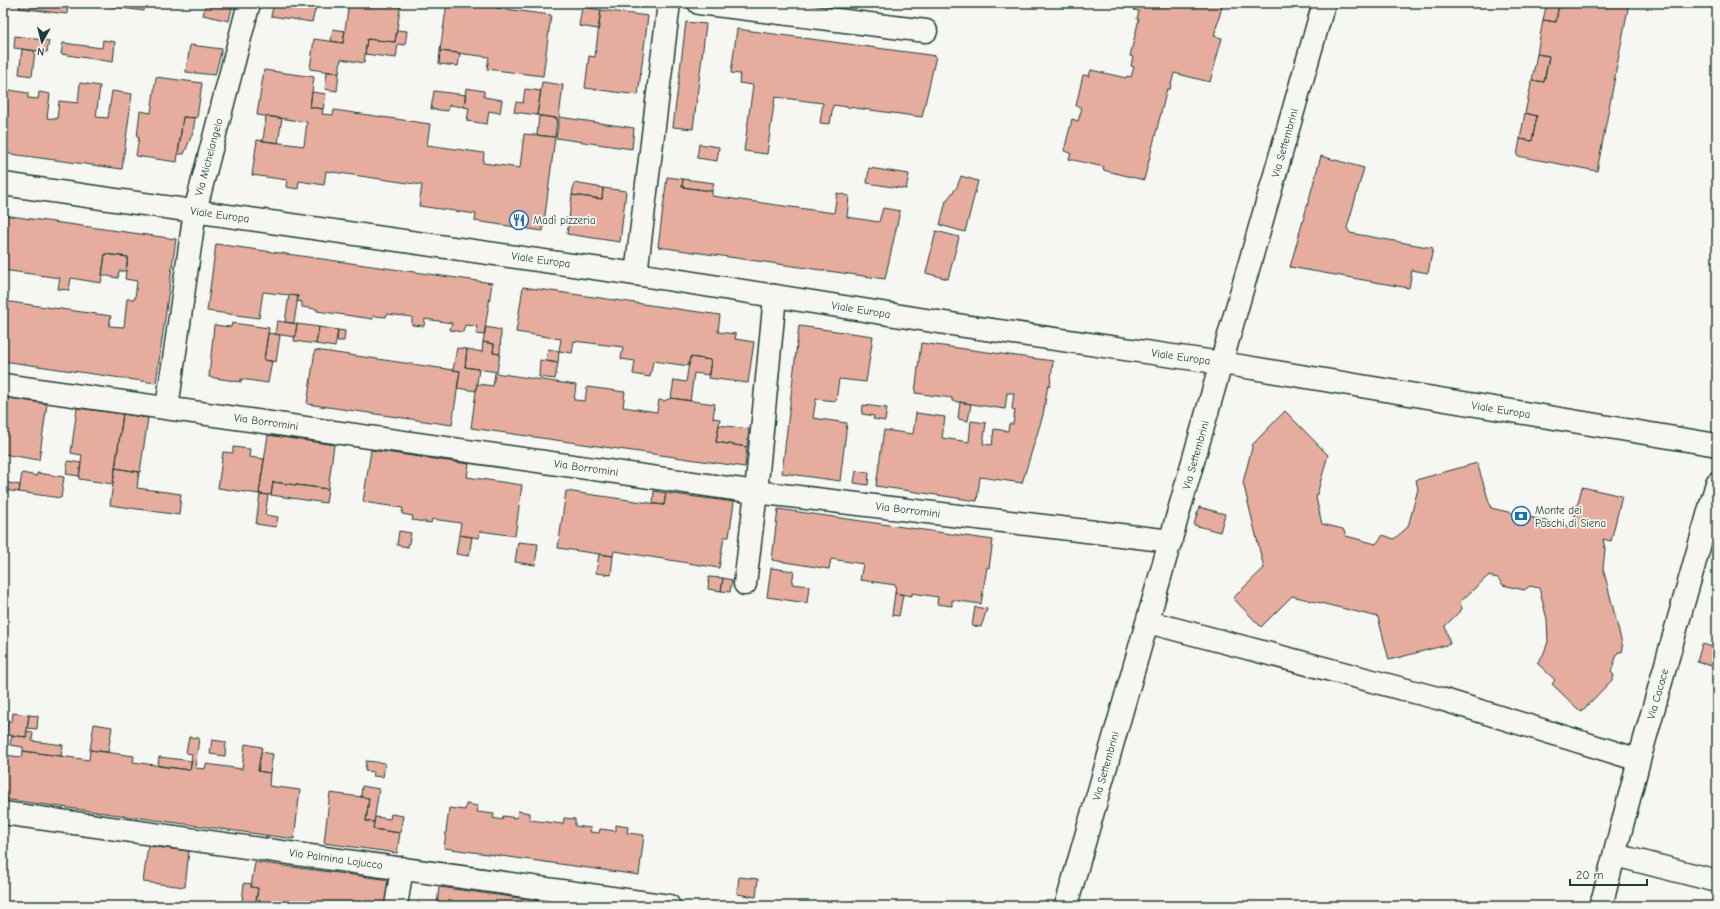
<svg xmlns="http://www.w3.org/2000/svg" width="1720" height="909" viewBox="0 0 1720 909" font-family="'Comic Neue',sans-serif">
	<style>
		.building { fill: #e6ad9f; stroke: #1f3d34 }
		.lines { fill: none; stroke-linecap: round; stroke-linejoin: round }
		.street-casing { stroke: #1f3d34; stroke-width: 25 }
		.secondary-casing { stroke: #1f3d34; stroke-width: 25 }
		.street { stroke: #f6f6f2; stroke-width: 22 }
		.secondary { stroke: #f6f6f2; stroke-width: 22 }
		.labels { text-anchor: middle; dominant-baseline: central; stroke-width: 3.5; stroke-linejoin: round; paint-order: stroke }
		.street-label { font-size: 11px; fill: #1f3d34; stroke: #f6f6f2 }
		.poi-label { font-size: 11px; fill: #1f3d34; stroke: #f6f6f2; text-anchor: start }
	</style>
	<rect width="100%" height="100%" fill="#f6f6f2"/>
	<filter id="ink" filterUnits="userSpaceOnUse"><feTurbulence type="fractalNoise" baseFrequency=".025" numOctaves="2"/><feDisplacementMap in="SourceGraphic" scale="8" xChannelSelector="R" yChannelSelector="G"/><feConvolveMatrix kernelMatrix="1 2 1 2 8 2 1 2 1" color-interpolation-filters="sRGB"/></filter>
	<g filter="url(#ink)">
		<!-- building -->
		<path class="building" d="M20,3H68L67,14L19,8Z
			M86,3H145L144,11Z
			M206,3H233L229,21L203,15Z
			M274,3H317L312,22L271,16Z
			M349,3H401L395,42L367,39L364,63L341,59L339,73L310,69L314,39L343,43Z
			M447,3H497L496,8L551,15L543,76L487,69L489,57L440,51Z
			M1136,3H1223L1214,36L1222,38L1210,82L1174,73L1170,89H1167L1144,180L1103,170L1104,167L1069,159L1071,153L1064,151L1072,119L1078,121L1082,108L1076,106L1083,75L1089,76L1091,70L1126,78L1127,76L1131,77L1134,67L1131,66L1133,57L1130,56L1139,19H1137L1139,11L1134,10Z
			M1547,3H1559L1556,22L1543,20Z
			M1559,3H1629L1597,171L1517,156L1520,139L1532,141L1537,116L1525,113L1532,80L1544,82L1549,56L1537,54L1543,20L1556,22Z
			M582,7L601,10L598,29L579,26Z
			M601,10L648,16L638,95L585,88L589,56L595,57Z
			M686,22L706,24L693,129L673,127Z
			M333,29L345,31L343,43L331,41Z
			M737,29L936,56L922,117L833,105L830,124L820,123L823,103L775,97L767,154L744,151L753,85L739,83L740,74L731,73Z
			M397,30L407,31L405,45L398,44L396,58L365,54L367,39L395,42Z
			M15,36L49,41L47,52L14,48Z
			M103,40L115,42L113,62L61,54L63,43L102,48Z
			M190,45L222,49L215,75L186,72Z
			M22,49L35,51L32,76L19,74Z
			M440,51L460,53L458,66L439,64Z
			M1537,54L1549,56L1544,82L1532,80Z
			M264,70L314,77L310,107L323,109L322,114L333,115L334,110L430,124L427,145L484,153L483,163L520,168L524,134L555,137L543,231L475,221L476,214L419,206L422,185L326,171L324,185L299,181L298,189L286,187L287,180L252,175L257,140L304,146L307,122L257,115Z
			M327,72L339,73L337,91L325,89Z
			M156,77L202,83L197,118L183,117L177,162L136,156L139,137H137L140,111L151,113Z
			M542,82L563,85L559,117L634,128L632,149L556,138L559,119L537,115Z
			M80,83L100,86L96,117L108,118L112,91L132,94L122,169L3,153V89L28,93V98L38,99L39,92L50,94L47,118L57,119L59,101L78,103Z
			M466,88L484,91V97L502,100L500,113L489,111L487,124L467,121L469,108L464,107Z
			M525,89L541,91L537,115L514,112L516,102L523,103Z
			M434,91L466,95L464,107L449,105L448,111L431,109Z
			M312,92L326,94L323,109L310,107Z
			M1525,113L1537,116L1532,141L1520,139Z
			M266,116L282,118L278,143L263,141Z
			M539,116L557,118L555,137L537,135Z
			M183,117L195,118L193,132L184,154H178Z
			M699,144L719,147L717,161L697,158Z
			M1321,156L1364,168L1347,228L1350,233L1433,248L1428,273L1412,270L1409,288L1290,267Z
			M869,168L909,174L906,189L867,183Z
			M961,176L978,181L965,232L940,225L946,201L957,187Z
			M667,177L683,179L682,187L712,191V196L834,213L837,193L849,196L847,217L879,222L883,208L900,211L885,279L658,247Z
			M683,179L714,183L712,191L682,187Z
			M574,183L603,188L602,199L572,195Z
			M603,188L626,191L620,242L567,234L572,195L602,199Z
			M3,215L176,239L156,383L3,361V301L111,316L109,326L124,327L127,299H135L137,281L125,279L128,257L105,254L101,283L71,278L69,290L58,289L60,278L3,270Z
			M936,231L959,237L948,279L926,273Z
			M216,244L492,283L484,335L476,334L477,326L465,325L463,332L450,330L452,323L425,319L424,326L412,325V317L387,314L386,317L373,316V319L317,311V309L302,307V302L297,301L298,296L263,292L259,318L207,311Z
			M105,254L128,257L126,271H119L118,278L102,275Z
			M523,287L720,315L718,332L736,334L735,339L754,342L748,383L708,378L711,360L690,357L689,366L653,361L650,377L633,374L635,361L621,359L623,347L574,341L572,353L559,351L561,339L516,332Z
			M289,295L298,296L294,323L285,322Z
			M277,321L297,324L295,337L275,334Z
			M232,323L269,328L264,360L272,361L268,383L241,379V382L209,377L214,325L231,327Z
			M297,324L319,327L316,344L294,341Z
			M799,326L873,336L866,382L839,379L836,401L816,399L813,418L847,423L840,481L782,473Z
			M319,327L338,330L335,347L316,344Z
			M486,327L501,330L500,354L493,353L494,344L483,342Z
			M338,330L345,331L344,341H337Z
			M268,333L280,335L276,362L264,360Z
			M483,342L494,344L493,353L500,354L497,372L465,367L467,349L482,352Z
			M921,343L1053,361L1050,386L1048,385L1043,415L1022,483L980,477L977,501L876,486L884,430L913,434L916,413L945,417L942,438L969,442L971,421L986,423L983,444L992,445L994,429L1008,431L1009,424H1013L1015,410L1012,409L1014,393H1007L1005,409L952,401V398L915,393Z
			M457,348L467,349L465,367L479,369L476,391L457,388L460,371L453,370Z
			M548,349L559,351L558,363L546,361Z
			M315,350L460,371L452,425L307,404Z
			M690,357L711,360L709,375L694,373L690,401L671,398L674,380L686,382Z
			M540,360L558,363L555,379L539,377Z
			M495,373L576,385L574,400L585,401L587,387L625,392L623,407L657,412L659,400L664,401L671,398L715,404L713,418L720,419L716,442L747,447L745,467L471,428L477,384L493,386Z
			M3,397L47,404L39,460L3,454Z
			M960,402L971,404L968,421L958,419Z
			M863,405L887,408L885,421L873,419L874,416L862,414Z
			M77,408L123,414L113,484L79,479L82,455L71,453Z
			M1285,411L1328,455L1316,498L1322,524L1343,529L1346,536L1376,544L1383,535L1394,539L1408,527L1418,489L1416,480L1477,463L1491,508L1572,527L1582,487L1622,496L1611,541L1603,539L1605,549L1603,568L1623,648L1622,652H1618L1611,672L1614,675L1613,679L1581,712L1552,684L1555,680L1537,663L1543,655L1548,642L1547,619L1539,588L1530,586L1524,590L1503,585L1498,578L1488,576L1460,602L1462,609L1445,626L1450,644L1389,660L1378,617L1292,596L1261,627L1233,598L1264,568L1243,482L1253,444Z
			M123,414L148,418L140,472L115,468Z
			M719,425L749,429L747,447L716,442Z
			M268,435L334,445L328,489L273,482L271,495L259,494Z
			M233,447L250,449L249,457L264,459L259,494L218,488L223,452L233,453Z
			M371,450L469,464L467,477L522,485L515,536L480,531L479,538L459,535L461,523L432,519L431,523L412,520L413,516L402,514L403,508L363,502Z
			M68,461L81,463L79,476L66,474Z
			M115,468L139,472L137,488L181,494L179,515L110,505Z
			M856,471L869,473L868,485L854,483Z
			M22,473L37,476V473L64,477L61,498L19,492Z
			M3,482L20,485L19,492L3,490Z
			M273,482L328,489L326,503L271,495Z
			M566,491L664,505L666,493L734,502L729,537H724L719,568L614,551L613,556L558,548Z
			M654,491L666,493L664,505L653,504Z
			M260,494L268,495L265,515L278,517L276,527L256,524Z
			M1199,507L1225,514L1220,532L1194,525Z
			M778,509L993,540L989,568L987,567L981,604L952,600V606L937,604L938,597L912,593V596L895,593L896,585L860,580L863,564L831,559L829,569L772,560Z
			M399,531L411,533L408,547L397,545Z
			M459,535L472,537L469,556L456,554Z
			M518,542L538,544L535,565L515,562Z
			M599,554L613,556L611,575L596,573Z
			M771,568L794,571L792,584L809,586L807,603L767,597Z
			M709,577L723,578L721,591L708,589Z
			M723,578L732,580L730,592L721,591Z
			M895,593L903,595L899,616L892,615Z
			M975,607L987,609L981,627L972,626Z
			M1702,644L1717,648L1716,667L1697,662Z
			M13,713L29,715L26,737L6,735L8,721H12Z
			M29,715L38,716L37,729L27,728Z
			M94,724L112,727L108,752L90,750Z
			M27,731L33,732L32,741L63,745L61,756L23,751V747L10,745L12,735L26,737Z
			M189,737L199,738L195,768L205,769L206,764L242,769L245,744L262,747L258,771L270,773L269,786L300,790L294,839L3,799V755L22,757L23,751L89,760L90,750L134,756L133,762L190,770L192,754L186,753Z
			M212,740L226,742L225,756L210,754Z
			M261,752L273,754L270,773L258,771Z
			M159,757L192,761L190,770L158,766Z
			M366,761L385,763L383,777L373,776L374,772L365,771Z
			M362,786L379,789L374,822L366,821L369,798L361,797Z
			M330,793L369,798L366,821L374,822L373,829L400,833L397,853L324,843Z
			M466,804L478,806L477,812L494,814L493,818L502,820L503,816L517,818L518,811L530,813V820L563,824L564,818L575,819V826L591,828L590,832L599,833L600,829L616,831V825L628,827L627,833L644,835L639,875L444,848L449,808L465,810Z
			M391,814L403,816L400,833L373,829L375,817L390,819Z
			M148,846L189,851L185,887L143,882Z
			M255,862L390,880L387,906H255L258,888L251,887Z
			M739,877L758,879L756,897L737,894Z
			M244,883L252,884L251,887L258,888L256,904L242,902Z
			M439,887L577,906H437Z"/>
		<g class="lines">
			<!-- street casing -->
			<g class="street-casing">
				<path id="street" d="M699,3L926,31
					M636,274L669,3
					M3,385L756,492L1171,541
					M167,408L195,211L249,3
					M745,584L756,492L775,296
					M1148,622L1441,699L1639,760
					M3,813L669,906
					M1615,855L1717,881
					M396,906L402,868
					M1066,906L1324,3
					M1601,906L1639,760L1717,483"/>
			</g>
			<!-- secondary casing -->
			<g class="secondary-casing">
				<path id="secondary" d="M3,184L636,274L964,326L1222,363L1717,445"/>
			</g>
			<!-- street -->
			<use href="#street" class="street"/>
			<!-- secondary -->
			<use href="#secondary" class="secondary"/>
		</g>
	</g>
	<!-- icons -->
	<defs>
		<g id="restaurant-ring" transform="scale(1)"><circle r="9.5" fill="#f6f6f2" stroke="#1f6fb2" stroke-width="1.5"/><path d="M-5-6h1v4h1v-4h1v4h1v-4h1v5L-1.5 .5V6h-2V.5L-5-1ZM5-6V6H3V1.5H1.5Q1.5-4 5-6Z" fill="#1f6fb2"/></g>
		<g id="bank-ring" transform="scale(1)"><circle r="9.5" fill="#f6f6f2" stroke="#1f6fb2" stroke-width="1.5"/><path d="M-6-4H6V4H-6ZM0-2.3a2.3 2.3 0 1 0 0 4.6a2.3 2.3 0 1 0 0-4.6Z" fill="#1f6fb2"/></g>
	</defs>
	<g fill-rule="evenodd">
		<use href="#restaurant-ring" x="519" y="220"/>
		<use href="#bank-ring" x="1521" y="516"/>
	</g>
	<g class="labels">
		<!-- street labels -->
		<g class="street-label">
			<text transform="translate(1285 143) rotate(-74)">Via Settembrini</text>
			<text transform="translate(209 157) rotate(-75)">Via Michelangelo</text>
			<text transform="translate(220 215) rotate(8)">Viale Europa</text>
			<text transform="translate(541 260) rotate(8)">Viale Europa</text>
			<text transform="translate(861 310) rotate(9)">Viale Europa</text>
			<text transform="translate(1181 357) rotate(8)">Viale Europa</text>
			<text transform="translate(1501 410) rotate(9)">Viale Europa</text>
			<text transform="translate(266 422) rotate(8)">Via Borromini</text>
			<text transform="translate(1196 455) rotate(-74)">Via Settembrini</text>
			<text transform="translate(586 468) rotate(8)">Via Borromini</text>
			<text transform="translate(908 510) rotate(7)">Via Borromini</text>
			<text transform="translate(1658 694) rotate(-74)">Via Cacace</text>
			<text transform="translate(1106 766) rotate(-74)">Via Settembrini</text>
			<text transform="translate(336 859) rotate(8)">Via Palmina Lojucco</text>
		</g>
		<!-- poi labels -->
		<g class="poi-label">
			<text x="533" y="220">Madì pizzeria</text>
			<text x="1535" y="510">Monte dei<tspan x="1535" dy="13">Paschi di Siena</tspan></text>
		</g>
	</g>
	<!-- margin -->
	<rect width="1720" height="909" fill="none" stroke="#f6f6f2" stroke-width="16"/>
	<rect x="8" y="8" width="1704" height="893" fill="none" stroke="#1f3d34" stroke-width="1.5" filter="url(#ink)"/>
	<!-- north arrow -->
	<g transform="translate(42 42) rotate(187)" stroke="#f6f6f2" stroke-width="3" paint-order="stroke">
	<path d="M0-3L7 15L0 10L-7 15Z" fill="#1f3d34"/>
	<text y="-6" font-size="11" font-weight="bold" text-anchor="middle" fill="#1f3d34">N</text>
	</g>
	<!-- scale -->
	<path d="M1570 879v6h77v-6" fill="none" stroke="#1f3d34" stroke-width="2"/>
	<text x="1576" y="879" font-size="12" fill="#1f3d34" stroke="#f6f6f2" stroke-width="3" paint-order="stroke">20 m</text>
</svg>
